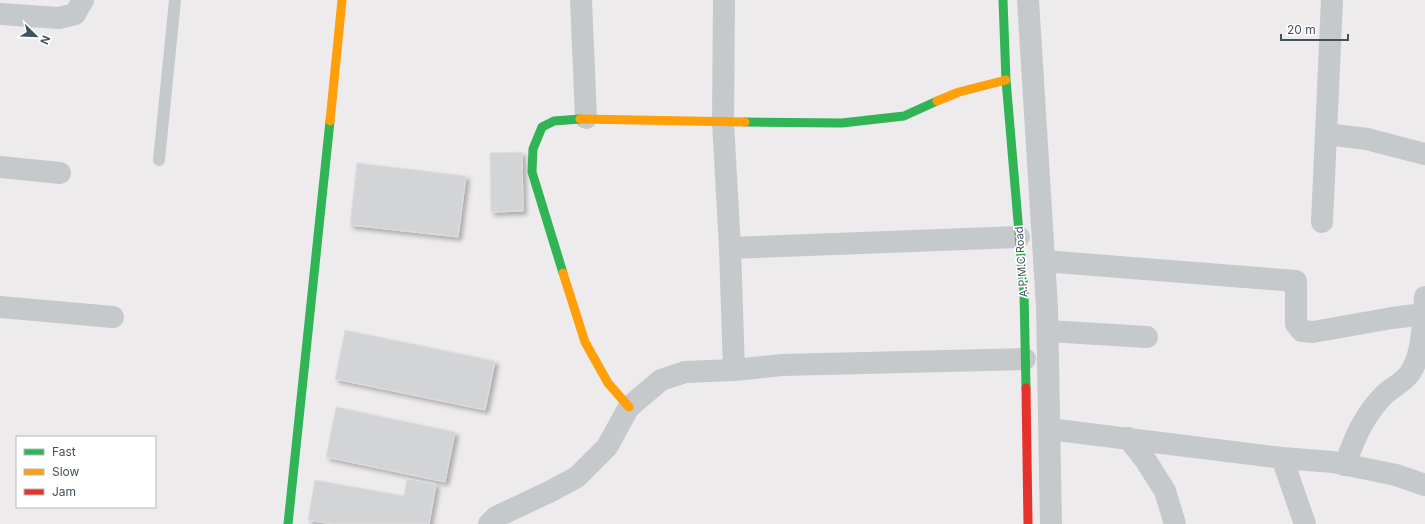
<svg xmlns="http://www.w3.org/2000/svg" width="1425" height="524" viewBox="0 0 1425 524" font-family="Inter,sans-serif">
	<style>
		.building { fill: #d3d4d5; stroke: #dededf; filter: url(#shadow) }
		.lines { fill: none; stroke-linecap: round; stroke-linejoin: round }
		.lane { stroke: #c5c9cc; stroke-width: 12 }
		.street { stroke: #c5c9cc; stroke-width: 22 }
		.fast { stroke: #30b455; stroke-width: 9 }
		.slow { stroke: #ff9f0a; stroke-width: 9 }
		.jam { stroke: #e5322d; stroke-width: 9 }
		.labels { text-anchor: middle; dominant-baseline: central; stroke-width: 3.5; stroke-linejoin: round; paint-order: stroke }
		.street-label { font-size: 11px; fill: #42525a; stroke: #fff }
	</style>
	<defs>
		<filter id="shadow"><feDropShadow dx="3.5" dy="3.5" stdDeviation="2" flood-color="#0004"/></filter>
	</defs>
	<rect width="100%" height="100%" fill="#edebec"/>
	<!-- building -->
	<path class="building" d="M522,152L523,211L491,212L490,153Z
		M357,163L466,176L458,237L350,225Z
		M345,330L495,361L485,410L335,379Z
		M336,407L455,432L445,482L326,457Z
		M407,479L436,484L429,524H332L308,520L315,480L404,496Z"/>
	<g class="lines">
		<!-- lane -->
		<path class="lane" d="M159,160L175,0"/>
		<!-- street -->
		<path class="street" d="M581,0L586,118
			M1028,0L1047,307L1051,524
			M0,14L59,18L75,14L83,0
			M1326,134L1367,139L1425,154
			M0,167L60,173
			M1322,222L1332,0
			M730,248L1019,237
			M1044,261L1296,281V324L1302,331L1313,332L1392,318L1424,314L1425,297
			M0,307L113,317
			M1048,331L1147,337
			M734,370L782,365L1025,359
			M1049,429L1282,458L1333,462L1396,475L1425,485
			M1128,438L1146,461L1165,491L1175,524
			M1282,458L1305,524
			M1345,465C1354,439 1364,415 1384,395C1392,387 1403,383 1410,373C1421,357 1422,333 1424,314H1425
			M489,524L496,517L551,491L577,477L607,447L629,407L661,380L685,372L734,370L730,248L723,122L724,0"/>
		<!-- fast -->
		<path class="fast" d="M1003,0L1006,80L1024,292L1026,388
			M745,122L842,123L904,116L937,101
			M563,273L532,172L533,149L542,127L554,121L580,119
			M288,524L330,121"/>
		<!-- slow -->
		<path class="slow" d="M937,101L959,92L1006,80
			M580,119L745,122
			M330,121L342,0
			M563,273L585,342L608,383L629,407"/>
		<!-- jam -->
		<path class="jam" d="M1026,388L1028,524"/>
	</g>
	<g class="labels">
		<!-- street labels -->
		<g class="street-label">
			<text transform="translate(1021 262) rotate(-94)">A.P.M.C Road</text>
		</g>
	</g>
	<!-- legend -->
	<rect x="16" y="436" width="140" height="72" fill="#ffffff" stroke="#b3babd"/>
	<rect x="24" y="449" width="20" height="6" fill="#30b455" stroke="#b3babd"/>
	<text x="52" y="456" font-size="12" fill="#42525a">Fast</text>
	<rect x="24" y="469" width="20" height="6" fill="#ff9f0a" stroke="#b3babd"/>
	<text x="52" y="476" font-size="12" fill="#42525a">Slow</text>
	<rect x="24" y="489" width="20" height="6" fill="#e5322d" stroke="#b3babd"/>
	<text x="52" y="496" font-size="12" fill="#42525a">Jam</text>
	<!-- north arrow -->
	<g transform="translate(36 36) rotate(113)" stroke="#ffffff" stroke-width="3" paint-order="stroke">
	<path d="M0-3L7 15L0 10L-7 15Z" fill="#42525a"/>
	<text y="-6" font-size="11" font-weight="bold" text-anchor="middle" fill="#42525a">N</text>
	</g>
	<!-- scale -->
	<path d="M1281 34v6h67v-6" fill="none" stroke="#42525a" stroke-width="2"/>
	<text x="1287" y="34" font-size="12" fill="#42525a" stroke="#ffffff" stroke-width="3" paint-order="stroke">20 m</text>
</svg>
